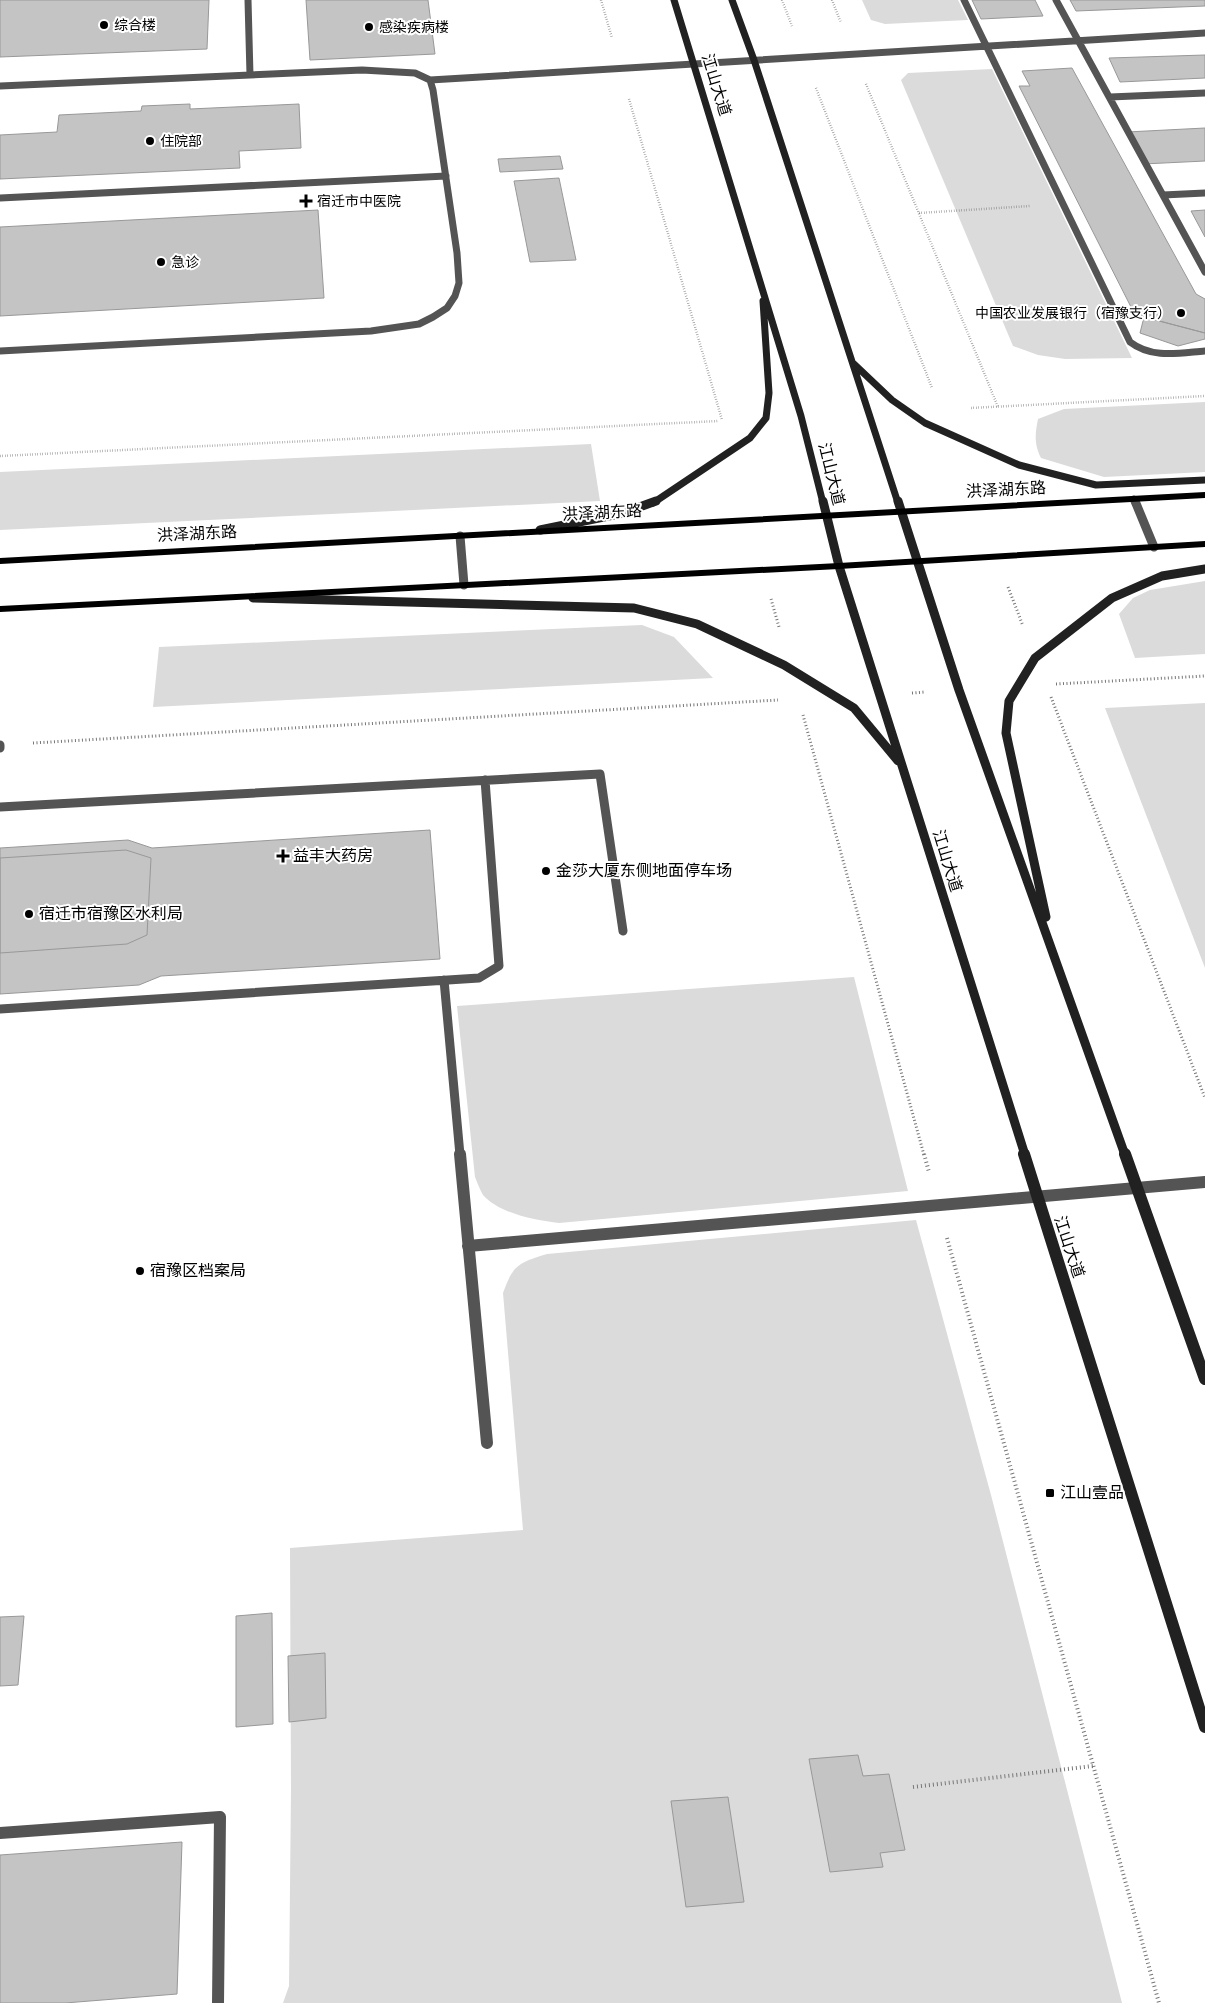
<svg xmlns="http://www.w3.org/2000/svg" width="1205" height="2003" viewBox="0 0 1205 2003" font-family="'Nunito Sans','Noto Sans SC',sans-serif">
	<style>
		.green { fill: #dbdbdb }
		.building { fill: #c4c4c4; stroke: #989898 }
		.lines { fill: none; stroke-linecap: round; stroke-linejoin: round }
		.path-far2 { stroke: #767676; stroke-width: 2.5; stroke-dasharray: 0.5 2; stroke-linecap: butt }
		.path-far1 { stroke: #767676; stroke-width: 3; stroke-dasharray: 1 2.5; stroke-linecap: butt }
		.path { stroke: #767676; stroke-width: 4; stroke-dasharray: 1 3; stroke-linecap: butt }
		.service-far2 { stroke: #545454; stroke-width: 7 }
		.service-far1 { stroke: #545454; stroke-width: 9 }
		.service { stroke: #545454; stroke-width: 12 }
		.secondary-far2 { stroke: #212121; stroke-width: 7 }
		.secondary-far1 { stroke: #212121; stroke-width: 9 }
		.secondary { stroke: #212121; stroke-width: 12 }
		.primary { fill: #000; fill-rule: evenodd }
		.poi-dot { fill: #000; stroke: #fff; stroke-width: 2 }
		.labels { text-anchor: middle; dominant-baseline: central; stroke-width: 4; stroke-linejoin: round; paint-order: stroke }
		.far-poi-label { font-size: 14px; fill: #000; stroke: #fff; text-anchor: start }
		.street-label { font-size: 16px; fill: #000; stroke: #fff }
		.poi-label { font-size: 16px; fill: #000; stroke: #fff; text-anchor: start }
	</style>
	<rect width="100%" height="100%" fill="#fff"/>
	<!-- green -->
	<path class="green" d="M862,0H958L968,20L885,24L871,20Z
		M992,69L1132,358L1065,359L1038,355L1013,346L901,80L908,73Z
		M1205,402V472L1104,477L1041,458C1034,444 1035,434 1038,419L1064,409Z
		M591,444L600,501L0,530V472Z
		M1205,581V654L1135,658L1119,614L1133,598L1150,590Z
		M642,625L674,637L713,678L153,707L159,647Z
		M1205,703V968L1105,708Z
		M854,977L908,1191L559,1223C535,1220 500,1214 483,1195C480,1190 477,1182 475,1177L457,1006Z
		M916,1220L991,1495L1122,2003H283L289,1986L291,1789L290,1548L523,1530L503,1293C513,1265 518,1263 547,1254Z"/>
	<!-- building -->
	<path class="building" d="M0,0H209L207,49L0,57Z
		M306,0H428L435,54L310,60Z
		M972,0H1035L1043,16L981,19Z
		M1070,0H1205V6L1076,11Z
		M1205,55V78L1120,82L1109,58Z
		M1072,68L1196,294L1205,299V333L1144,317L1132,309L1019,86H1030L1022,71Z
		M190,104V109L299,104L301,148L239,151L240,168L0,179V135L57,132L59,115L141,111L142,106Z
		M1205,128V161L1143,164L1127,132Z
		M560,156L563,169L500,172L498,159Z
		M559,178L576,260L530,262L514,181Z
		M318,210L324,298L0,316V227Z
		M1205,210V237L1191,211Z
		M1144,317L1205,333V339L1178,346L1140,333Z
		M430,830L440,959L161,976L139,985L0,994V848L128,840L152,848Z
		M126,850L151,858L147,935L127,944L0,953V858Z
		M272,1613L273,1724L236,1727V1616Z
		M24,1616L18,1685L0,1686V1617Z
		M325,1653L326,1718L289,1722L288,1656Z
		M858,1755L863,1776L889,1774L905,1850L880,1853L883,1867L830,1872L809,1759Z
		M728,1797L744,1902L686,1907L671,1801Z
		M182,1842L177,1994L65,2003H0V1855Z"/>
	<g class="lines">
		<!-- path-far2 -->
		<path class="path-far2" d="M601,0L612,38
			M782,0L792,26
			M832,0L841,23
			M866,84L998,407
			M816,88L932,388
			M629,99L722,420
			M919,213L1030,206
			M971,408L1205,396
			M0,456L718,421"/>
		<!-- path-far1 -->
		<path class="path-far1" d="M1008,587L1023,626
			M771,599L779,627
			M1056,684L1205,676
			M912,693L925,692
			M1051,697L1205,1098
			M803,715L924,1155
			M33,743L778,700"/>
		<!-- path -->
		<path class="path" d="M924,1154L929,1172
			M947,1238L1159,2003
			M913,1787L1093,1766"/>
		<!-- service-far2 -->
		<path class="service-far2" d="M248,0L250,75
			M964,0L1130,342C1152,359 1179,353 1205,351
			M1056,0L1205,272
			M430,80L1205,33
			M0,86L362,70L415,73L430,80L433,90L457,253L459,283L455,296L447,308L433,317L419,324L371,331L0,351
			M1110,97L1205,93
			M1163,195L1205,193
			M0,198L446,176
			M1134,499L1135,503"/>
		<!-- service-far1 -->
		<path class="service-far1" d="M1135,501L1154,547
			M460,536L464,585
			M0,745V748
			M0,807L600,774L623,931
			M444,980L460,1155
			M0,1009L479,978L499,966L485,780"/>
		<!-- service -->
		<path class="service" d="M460,1154L487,1443
			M468,1246L1205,1182
			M0,1833L220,1817L218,2003"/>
		<!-- secondary-far2 -->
		<path class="secondary-far2" d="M674,0L801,416L823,503
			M732,0L754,60L898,503
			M854,364L892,400L925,423L1019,465L1096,485L1205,480
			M653,503L750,438L766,418L769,393L763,301"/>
		<!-- secondary-far1 -->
		<path class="secondary-far1" d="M823,501L839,566L1025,1155
			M898,501L959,690L1125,1155
			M540,530L623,513L656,501
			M253,598L634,608L697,624L784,665L854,708L898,761
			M1046,917L1006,733L1009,701L1035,658L1112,598L1162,576L1205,569"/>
		<!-- secondary -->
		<path class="secondary" d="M1024,1154L1205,1727
			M1125,1154L1205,1379"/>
		<!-- primary -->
		<path class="primary" d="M1205,492V498L0,564V558Z
			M1205,541V547L839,569L0,612V606L839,563Z"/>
	</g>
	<!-- markers -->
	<g class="poi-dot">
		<circle cx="104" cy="25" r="5"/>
		<circle cx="369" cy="27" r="5"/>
		<circle cx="150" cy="141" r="5"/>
		<path d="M303.5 193.5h5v5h5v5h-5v5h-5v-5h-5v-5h5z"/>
		<circle cx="161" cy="262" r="5"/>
		<circle cx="1181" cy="313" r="5"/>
		<path d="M280.5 848.5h5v5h5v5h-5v5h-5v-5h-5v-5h5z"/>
		<circle cx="546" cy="871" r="5"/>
		<circle cx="29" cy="914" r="5"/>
		<circle cx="140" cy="1271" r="5"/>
		<rect x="1045" y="1488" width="10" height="10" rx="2.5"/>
	</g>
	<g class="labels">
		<!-- far-poi labels -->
		<g class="far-poi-label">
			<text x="114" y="25">综合楼</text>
			<text x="379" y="27">感染疾病楼</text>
			<text x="160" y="141">住院部</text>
			<text x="317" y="201">宿迁市中医院</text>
			<text x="171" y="262">急诊</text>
			<text x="1171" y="313" text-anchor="end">中国农业发展银行（宿豫支行）</text>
		</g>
		<!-- street labels -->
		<g class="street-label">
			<text transform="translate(716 85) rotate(73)">江山大道</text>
			<text transform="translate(831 474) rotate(76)">江山大道</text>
			<text transform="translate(1006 490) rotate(-3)">洪泽湖东路</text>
			<text transform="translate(602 513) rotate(-3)">洪泽湖东路</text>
			<text transform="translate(197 534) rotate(-3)">洪泽湖东路</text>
			<text transform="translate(947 861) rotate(73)">江山大道</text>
			<text transform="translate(1069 1247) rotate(72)">江山大道</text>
		</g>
		<!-- poi labels -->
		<g class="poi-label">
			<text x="293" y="856">益丰大药房</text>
			<text x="556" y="871">金莎大厦东侧地面停车场</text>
			<text x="39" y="914">宿迁市宿豫区水利局</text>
			<text x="150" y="1271">宿豫区档案局</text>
			<text x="1060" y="1493">江山壹品</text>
		</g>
	</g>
</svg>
